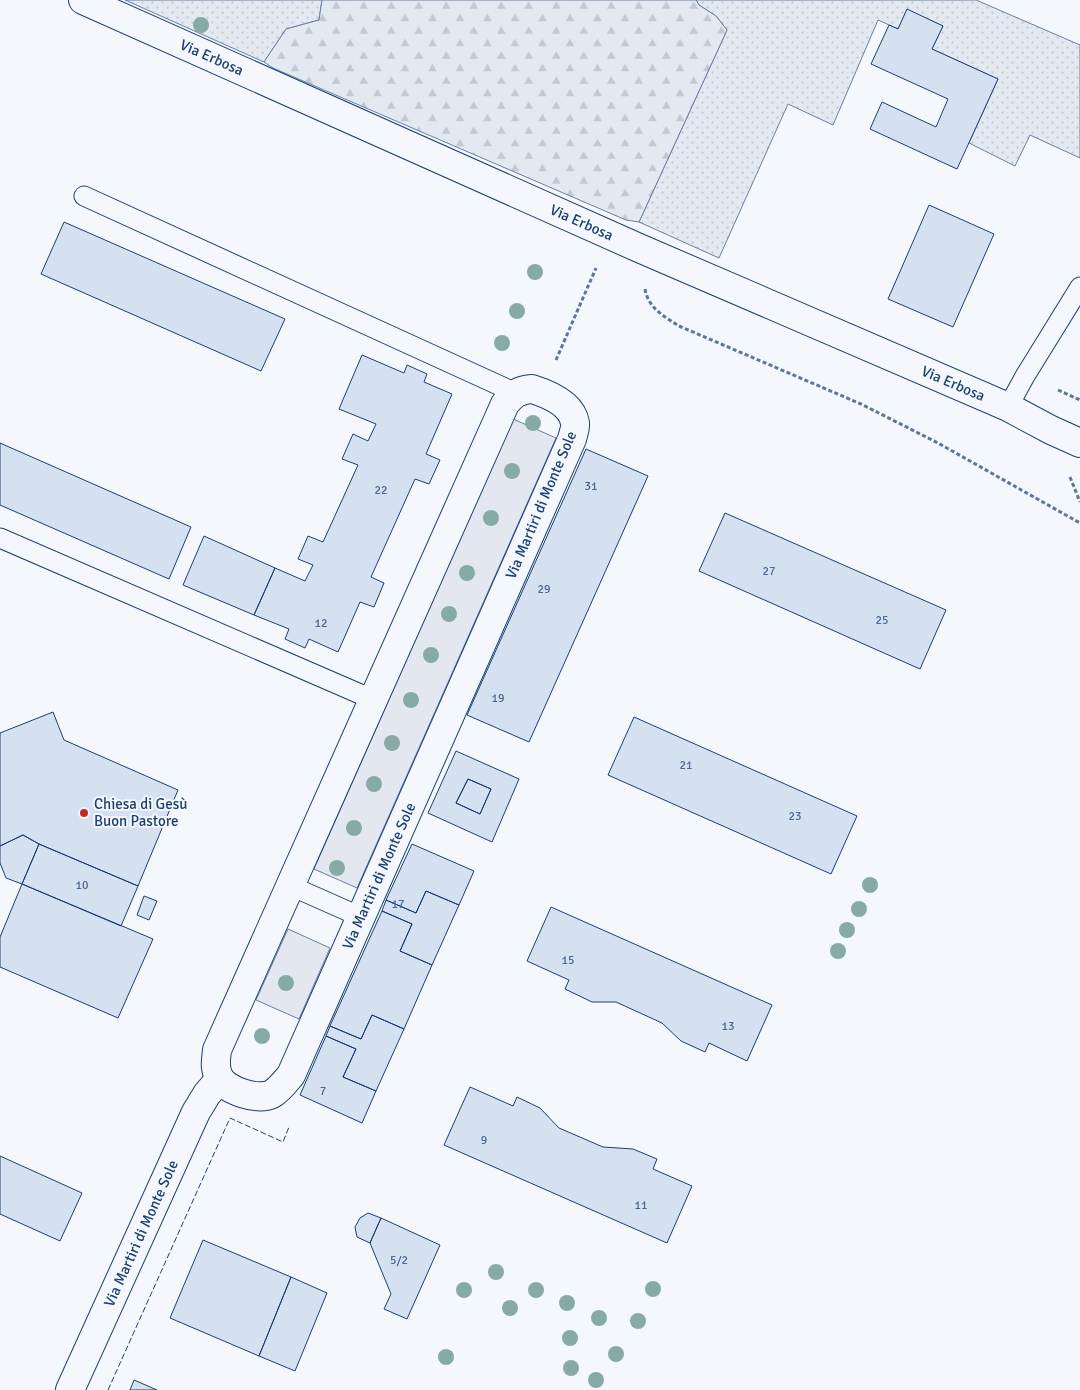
<svg xmlns="http://www.w3.org/2000/svg" width="1080" height="1390" viewBox="0 0 1080 1390" font-family="Signika,sans-serif">
	<style>
		.grass { fill: url(#grass-dots); stroke: #687fa3 }
		.forest { fill: url(#forest-firs); stroke: #687fa3 }
		.parking { fill: #e3e8f0; stroke: #687fa3 }
		.building { fill: #d5e0f0; stroke: #1d3f73; fill-rule: evenodd }
		.lines { fill: none; stroke-linecap: round; stroke-linejoin: round }
		.lane-casing { stroke: #1d3f73; stroke-width: 21 }
		.street-casing { stroke: #1d3f73; stroke-width: 30 }
		.path { stroke: #5e769c; stroke-width: 3; stroke-dasharray: 4 2.5; stroke-linecap: butt }
		.lane { stroke: #f4f7fb; stroke-width: 19 }
		.street { stroke: #f4f7fb; stroke-width: 28 }
		.fence { stroke: #1d3f73; stroke-width: 1; stroke-dasharray: 6 2.5; stroke-linecap: butt }
		.tree { fill: #86aba6 }
		.poi-dot { fill: #c62828; stroke: #f4f7fb; stroke-width: 2 }
		.labels { text-anchor: middle; dominant-baseline: central; stroke-width: 4; stroke-linejoin: round; paint-order: stroke }
		.number-label { font-size: 12px; fill: #4b6792 }
		.street-label { font-size: 15px; fill: #1d3f73; stroke: #f4f7fb }
		.poi-label { font-size: 15px; fill: #1d3f73; stroke: #f4f7fb; text-anchor: start }
	</style>
	<defs>
		<pattern id="grass-dots" width="8" height="8" patternUnits="userSpaceOnUse" patternTransform="scale(1.25)"><rect width="8" height="8" fill="#e3e9f0"/><path d="M2 2h.1M6 6h.1" fill="none" stroke="#c2c9d1" stroke-width="1.8" stroke-linecap="round"/></pattern>
		<pattern id="forest-firs" width="22" height="20" patternUnits="userSpaceOnUse" patternTransform="scale(1.25)"><rect width="22" height="20" fill="#e3e9f0"/><path d="M5 1l3.5 6h-7zM16 11l3.5 6h-7z" fill="#c2c9d1"/></pattern>
	</defs>
	<rect width="100%" height="100%" fill="#f4f7fb"/>
	<!-- grass -->
	<path class="grass" d="M125,0H322L319,20L286,29L264,62Z
		M696,0H976L1080,45V158L1030,135L1015,166L969,143L998,79L932,49L943,26L907,10L898,29L878,20L833,125L788,104L719,258L639,222L727,30L716,16L699,5Z"/>
	<!-- forest -->
	<path class="forest" d="M322,0H696L699,5L716,16L727,30L639,222L626,220L273,68L264,62L286,29L319,20Z"/>
	<!-- parking -->
	<path class="parking" d="M513,419L556,438L357,888L314,869Z
		M288,929L330,948L299,1019L256,1000Z"/>
	<!-- building -->
	<path class="building" d="M907,9L943,26L932,49L998,79L957,169L870,129L882,102L936,127L948,99L871,64L889,25L898,29Z
		M929,205L994,234L953,327L888,299Z
		M64,222L285,319L261,371L41,274Z
		M362,355L404,373L407,365L427,374L424,382L452,394L426,454L440,460L429,484L415,479L371,577L384,583L374,607L360,602L338,652L309,639L305,648L285,639L289,629L254,615L275,568L305,581L313,565L298,559L308,536L323,542L358,465L342,459L353,434L368,441L376,424L339,409Z
		M0,443L191,527L169,579L0,505Z
		M586,449L648,476L529,742L467,715Z
		M725,513L946,610L920,669L699,571Z
		M204,536L275,568L254,615L183,585Z
		M53,712L64,740L178,790L138,886L39,844L23,835L0,846V733Z
		M634,717L857,816L831,874L608,775Z
		M456,751L519,779L492,842L428,813ZM468,779L491,789L480,814L456,803Z
		M468,779L491,789L480,814L456,803Z
		M23,835L39,844L22,884L6,878L0,863V846Z
		M39,844L138,886L121,926L22,884Z
		M412,844L474,871L459,905L426,891L416,913L386,900Z
		M22,884L153,939L118,1018L0,967V937Z
		M426,891L459,905L432,965L400,951L412,924L382,911L386,900L416,913Z
		M144,896L157,901L149,920L137,915Z
		M551,907L772,1005L747,1061L709,1043L705,1052L681,1041L662,1023L616,1002H592L565,989L569,980L527,961Z
		M382,911L412,924L400,951L432,965L404,1029L372,1015L361,1039L330,1026Z
		M372,1015L404,1029L376,1091L343,1077L356,1049L326,1036L330,1026L361,1039Z
		M326,1036L356,1049L343,1077L376,1091L362,1123L300,1095Z
		M470,1087L513,1106L517,1097L540,1108L559,1128L603,1147L633,1149L657,1159L653,1169L692,1186L667,1243L444,1145Z
		M0,1156L82,1193L60,1241L0,1214Z
		M368,1213L381,1218L370,1243L357,1237L355,1227L360,1218Z
		M381,1218L440,1245L407,1319L384,1309L391,1294L370,1243Z
		M203,1240L291,1277L259,1356L170,1318Z
		M291,1277L327,1293L295,1371L259,1356Z
		M134,1380L157,1390H130Z"/>
	<g class="lines">
		<!-- lane casing -->
		<g class="lane-casing">
			<path id="lane" d="M84,196L505,388L513,395
				M1008,407L1025,376L1080,287
				M0,538L374,700
				M291,886L361,917"/>
		</g>
		<!-- street casing -->
		<g class="street-casing">
			<g id="street">
				<path id="s1" d="M83,0L639,248L1008,407L1051,430L1080,443"/>
				<path d="M532,389C548,394 572,404 575,423C576,428 573,434 572,439L291,1075C285,1082 280,1089 272,1094C258,1101 226,1091 219,1077C214,1068 216,1060 217,1050L505,404C513,394 519,390 532,389Z"/>
				<path id="s2" d="M70,1390L196,1112L207,1094L220,1079"/>
			</g>
		</g>
		<!-- path -->
		<path class="path" d="M645,289C648,308 665,317 679,326L861,404L938,443L1080,523
			M556,360L596,268
			M1058,390L1080,400
			M1070,477L1080,502"/>
		<!-- lane -->
		<use href="#lane" class="lane"/>
		<!-- street -->
		<use href="#street" class="street"/>
		<!-- fence -->
		<path class="fence" d="M108,1390L230,1118L283,1142L289,1127"/>
	</g>
	<!-- trees -->
	<g class="tree">
		<circle cx="201" cy="25" r="8"/>
		<circle cx="535" cy="272" r="8"/>
		<circle cx="517" cy="311" r="8"/>
		<circle cx="502" cy="343" r="8"/>
		<circle cx="533" cy="423" r="8"/>
		<circle cx="512" cy="471" r="8"/>
		<circle cx="491" cy="518" r="8"/>
		<circle cx="467" cy="573" r="8"/>
		<circle cx="449" cy="614" r="8"/>
		<circle cx="431" cy="655" r="8"/>
		<circle cx="411" cy="700" r="8"/>
		<circle cx="392" cy="743" r="8"/>
		<circle cx="374" cy="784" r="8"/>
		<circle cx="354" cy="828" r="8"/>
		<circle cx="337" cy="868" r="8"/>
		<circle cx="870" cy="885" r="8"/>
		<circle cx="859" cy="909" r="8"/>
		<circle cx="847" cy="930" r="8"/>
		<circle cx="838" cy="951" r="8"/>
		<circle cx="286" cy="983" r="8"/>
		<circle cx="262" cy="1036" r="8"/>
		<circle cx="496" cy="1272" r="8"/>
		<circle cx="653" cy="1289" r="8"/>
		<circle cx="464" cy="1290" r="8"/>
		<circle cx="536" cy="1290" r="8"/>
		<circle cx="567" cy="1303" r="8"/>
		<circle cx="510" cy="1308" r="8"/>
		<circle cx="599" cy="1318" r="8"/>
		<circle cx="638" cy="1321" r="8"/>
		<circle cx="570" cy="1338" r="8"/>
		<circle cx="616" cy="1354" r="8"/>
		<circle cx="446" cy="1357" r="8"/>
		<circle cx="571" cy="1368" r="8"/>
		<circle cx="596" cy="1380" r="8"/>
	</g>
	<!-- markers -->
	<circle class="poi-dot" cx="84" cy="813" r="5"/>
	<g class="labels">
		<!-- number labels -->
		<g class="number-label">
			<text x="591" y="486">31</text>
			<text x="381" y="490">22</text>
			<text x="769" y="571">27</text>
			<text x="544" y="589">29</text>
			<text x="882" y="620">25</text>
			<text x="321" y="623">12</text>
			<text x="498" y="698">19</text>
			<text x="686" y="765">21</text>
			<text x="795" y="816">23</text>
			<text x="82" y="885">10</text>
			<text x="398" y="904">17</text>
			<text x="568" y="960">15</text>
			<text x="728" y="1026">13</text>
			<text x="323" y="1091">7</text>
			<text x="484" y="1140">9</text>
			<text x="641" y="1205">11</text>
			<text x="399" y="1260">5/2</text>
		</g>
		<!-- street labels -->
		<g class="street-label">
			<text stroke="none"><textPath href="#s1" startOffset="141">Via Erbosa</textPath></text>
			<text stroke="none"><textPath href="#s1" startOffset="546">Via Erbosa</textPath></text>
			<text stroke="none"><textPath href="#s1" startOffset="951">Via Erbosa</textPath></text>
			<text transform="translate(541 505) rotate(-67)">Via Martiri di Monte Sole</text>
			<text transform="translate(379 876) rotate(-66)">Via Martiri di Monte Sole</text>
			<text stroke="none"><textPath href="#s2" startOffset="172">Via Martiri di Monte Sole</textPath></text>
		</g>
		<!-- poi labels -->
		<g class="poi-label">
			<text x="94" y="804">Chiesa di Gesù<tspan x="94" dy="17">Buon Pastore</tspan></text>
		</g>
	</g>
</svg>
